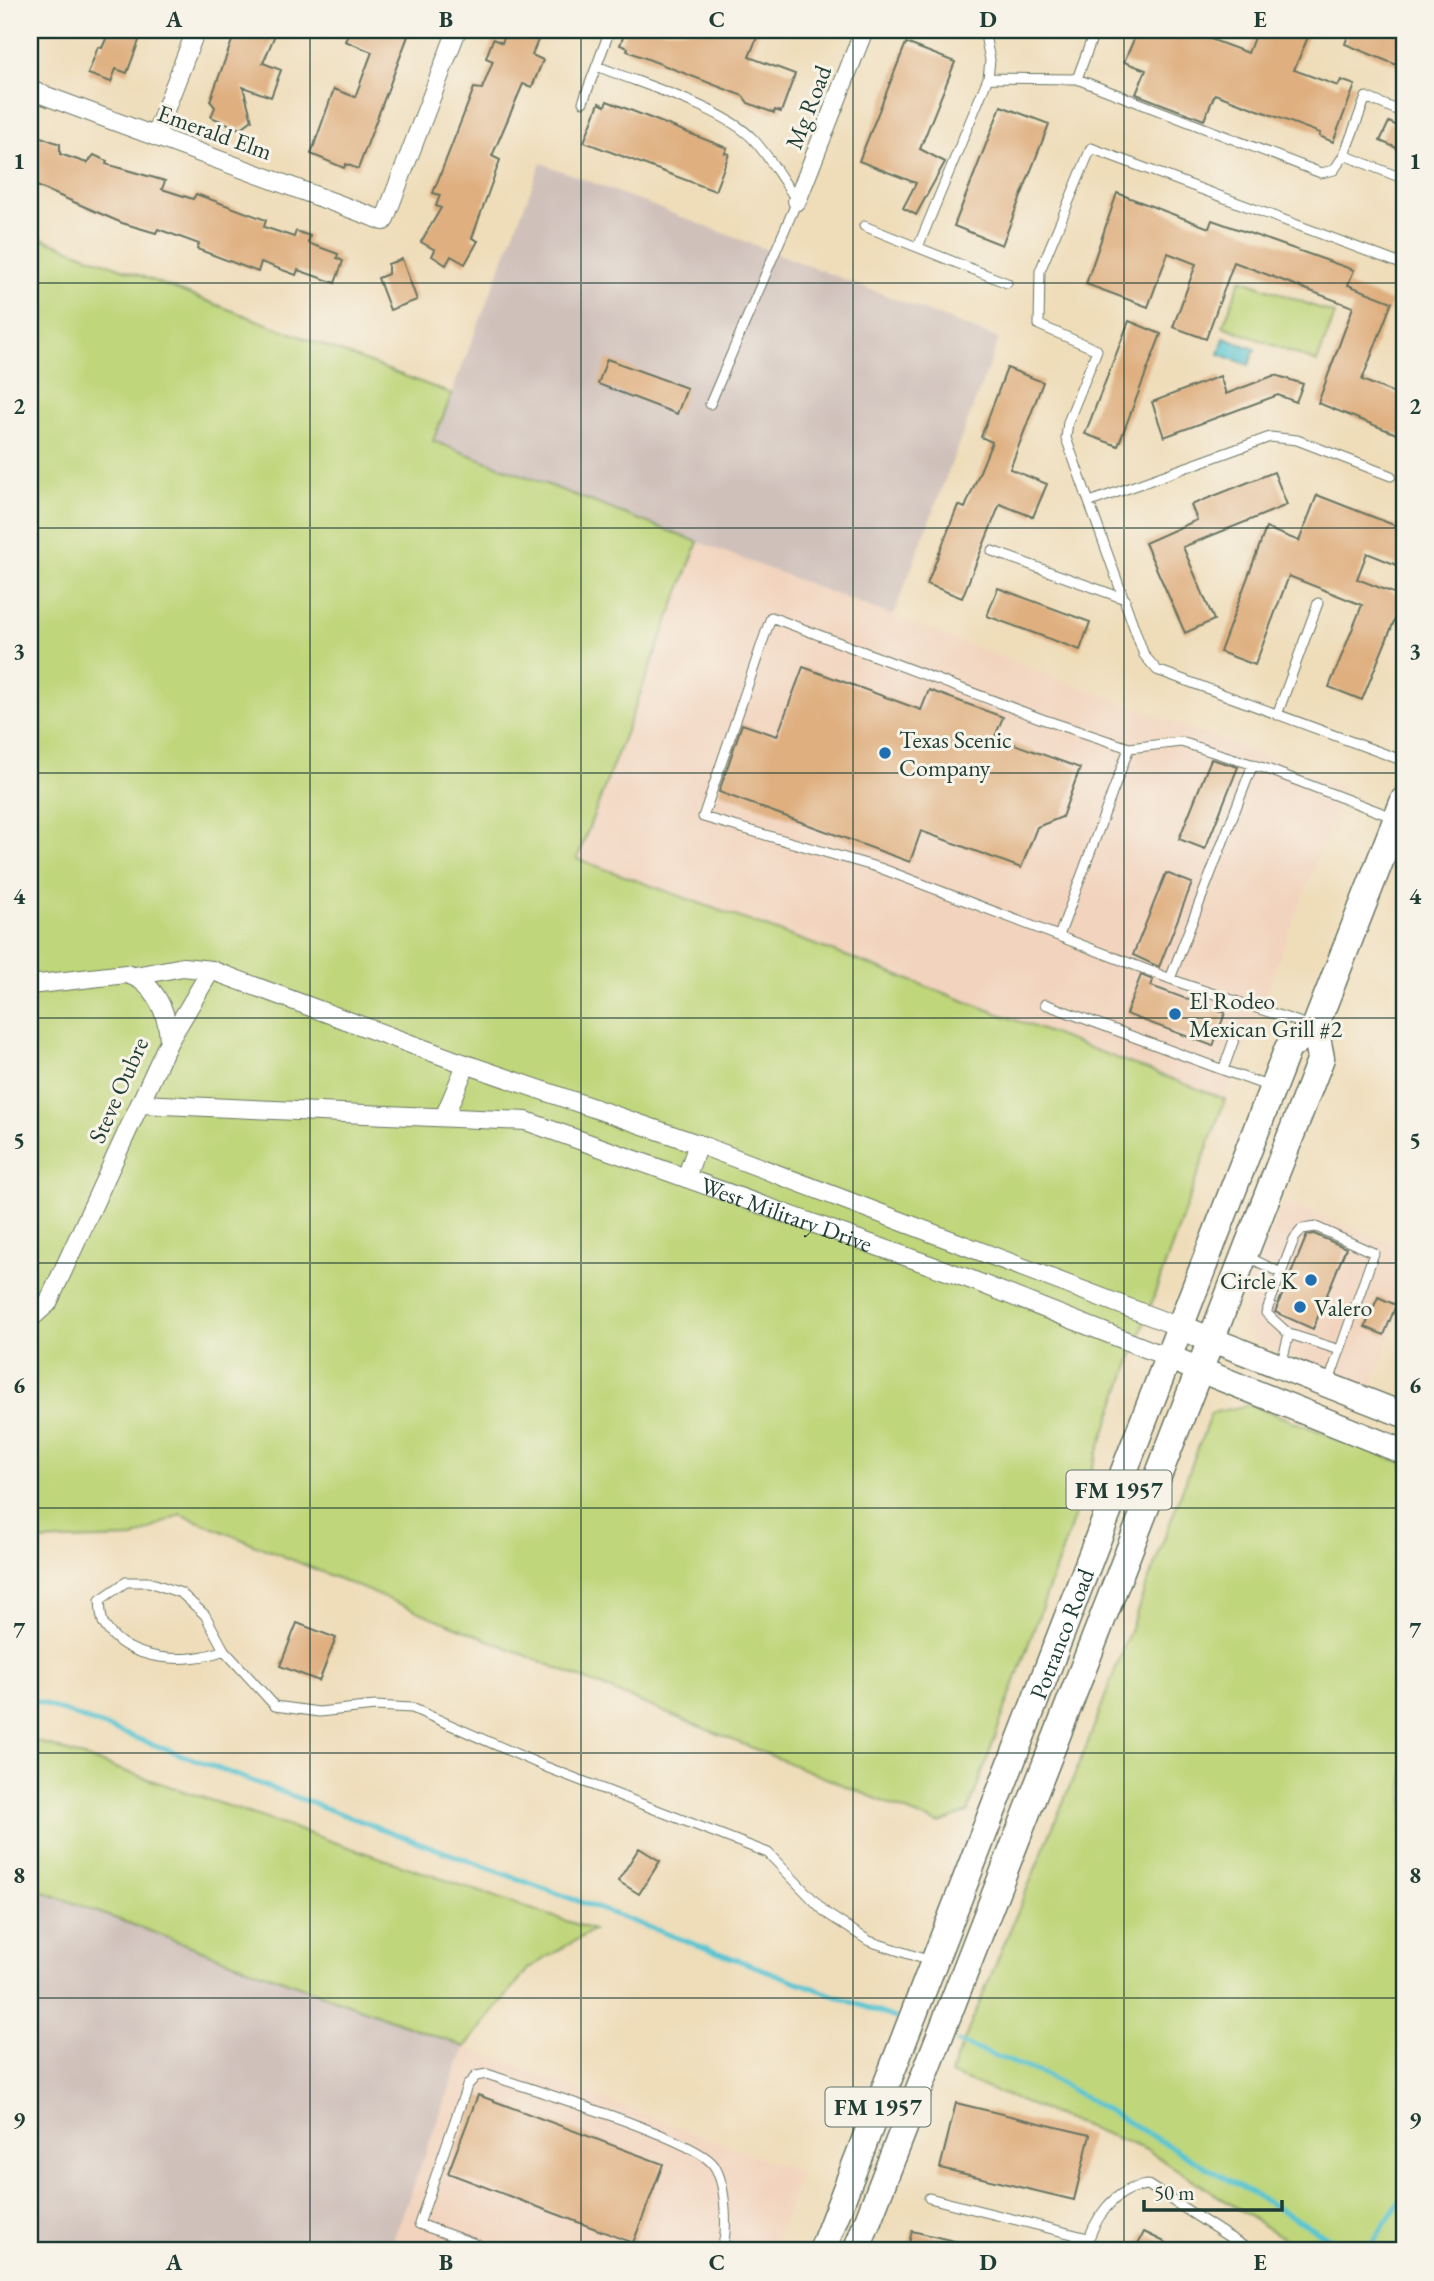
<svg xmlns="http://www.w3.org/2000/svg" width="1434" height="2281" viewBox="0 0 1434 2281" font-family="'EB Garamond',serif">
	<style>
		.built { fill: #f2d4be }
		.industrial { fill: #cfc0ba }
		.green { fill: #bfd67a; stroke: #6f8a57; stroke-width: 2 }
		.water { fill: #59c5d2; stroke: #3c8183; stroke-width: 2 }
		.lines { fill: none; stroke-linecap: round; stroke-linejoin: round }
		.stream { stroke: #59c5d2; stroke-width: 5 }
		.building { fill: #dfaf7f }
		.service-casing { stroke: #687563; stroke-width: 11 }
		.minor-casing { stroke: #687563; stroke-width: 20 }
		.secondary-casing { stroke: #687563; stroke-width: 27 }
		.primary-casing { stroke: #687563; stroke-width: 29 }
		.service { stroke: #fff; stroke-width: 9 }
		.minor { stroke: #fff; stroke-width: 18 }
		.secondary { stroke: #fff; stroke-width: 24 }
		.primary { stroke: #fff; stroke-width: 26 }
		.grid { fill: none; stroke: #1f3d34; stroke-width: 2; stroke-opacity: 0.55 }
		.poi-dot { fill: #1f6fb2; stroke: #f7f3e8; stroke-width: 2.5 }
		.labels { text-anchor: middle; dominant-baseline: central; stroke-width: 6; stroke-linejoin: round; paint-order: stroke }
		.shield { fill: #f7f3e8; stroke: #60746a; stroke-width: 2 }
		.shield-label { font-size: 23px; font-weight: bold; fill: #1f3d34 }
		.street-label { font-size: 24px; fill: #1f3d34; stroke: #f7f3e8 }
		.poi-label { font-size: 24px; fill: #1f3d34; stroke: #f7f3e8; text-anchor: start }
		.neatline { fill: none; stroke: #1f3d34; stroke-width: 2.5 }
		.grid-label { font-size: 23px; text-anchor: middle; font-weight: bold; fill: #1f3d34 }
	</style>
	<rect width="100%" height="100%" fill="#f7f3e8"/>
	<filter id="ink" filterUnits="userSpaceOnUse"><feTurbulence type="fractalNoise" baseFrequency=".0143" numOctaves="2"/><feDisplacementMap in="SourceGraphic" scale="14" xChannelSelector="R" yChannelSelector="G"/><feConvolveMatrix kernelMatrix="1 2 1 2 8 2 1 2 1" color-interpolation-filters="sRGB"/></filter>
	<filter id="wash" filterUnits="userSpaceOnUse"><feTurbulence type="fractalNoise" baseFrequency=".00686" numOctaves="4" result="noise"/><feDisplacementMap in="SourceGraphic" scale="28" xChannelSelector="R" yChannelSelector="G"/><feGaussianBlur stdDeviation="1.57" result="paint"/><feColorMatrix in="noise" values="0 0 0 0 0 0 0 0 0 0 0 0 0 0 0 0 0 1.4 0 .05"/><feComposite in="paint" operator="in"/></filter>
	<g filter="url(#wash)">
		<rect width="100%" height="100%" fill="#efddba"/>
		<!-- built -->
		<path class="built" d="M698,542L1345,787L1225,1099L846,956L577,859Z
			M1283,1202L1404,1248V1297L1372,1387L1261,1345L1249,1334L1244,1322L1246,1295Z
			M465,2047L801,2173L772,2251H389Z"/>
		<!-- industrial -->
		<path class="industrial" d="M541,163L999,339L893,616L433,441Z
			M30,1887L465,2047L389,2251H30Z"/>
		<!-- green -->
		<path class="green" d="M30,234L452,394L433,441L698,542L577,859L846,956L1225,1099L968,1812L938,1824L180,1514L134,1538L30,1541Z
			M1241,279L1335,314L1317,362L1223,326Z
			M1250,1405L1404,1463V2251H1303L1147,2150L950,2074L1089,1740L1211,1413Z
			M30,1739L593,1930L529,1968L465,2047L30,1887Z"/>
		<!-- water -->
		<path class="water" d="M1224,338L1255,349L1249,365L1219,354Z"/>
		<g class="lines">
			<!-- stream -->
			<path class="stream" d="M30,1699L895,2018
				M958,2042L1046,2075L1352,2251
				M1367,2251L1404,2195"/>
		</g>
		<g id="blocks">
			<!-- building -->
			<path class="building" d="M110,30H143L127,73L116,69L111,82L88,74L98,47L102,48Z
				M236,30H277L263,63L281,70L271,97L243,87L252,120L240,129L211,117L215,107L210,101Z
				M350,30H393L408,36L358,169L346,164L344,168L311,154L334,89L355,97L372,52L345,41Z
				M507,30H542L532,55L543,60L532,87L523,84L492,156L500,160L472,238L478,241L465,264L451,256L446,265L432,256L435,250L421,242L441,208L436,206L440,195L433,193L474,88L482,89L493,61L486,58L493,39L502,43Z
				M626,30H760L749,57L795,74L781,112L775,110L774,113L748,103L743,96L627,51L628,48L620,45Z
				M1138,30H1186L1248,53L1257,30H1311L1294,70L1338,86L1341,80L1355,85L1333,142L1319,136L1320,133L1215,94L1204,120L1136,94L1146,70L1124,62Z
				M1350,30H1404V68L1345,44Z
				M906,43L955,62L920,149L945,162L916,215L903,208L916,183L859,161Z
				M607,101L727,148L725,153L729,154L715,191L584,142L599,103L605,106Z
				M1001,106L1049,124L1002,245L954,226Z
				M1389,122L1404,129V151L1380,141Z
				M30,133L60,144V154L87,163L94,155L107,161L106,164L165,181L162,189L193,199L196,194L266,220L264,227L294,237L296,231L310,236L308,243L338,254L337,258L343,261L335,283L298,270L296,275L261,262L258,272L197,249L199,244L158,229L156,233L122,223L30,183Z
				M1117,193L1209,228L1212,220L1354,270L1348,285L1392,302L1362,380L1404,397V437L1318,403L1353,307L1234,262L1206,339L1173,327L1196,264L1168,253L1148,307L1086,284Z
				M402,259L417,300L390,310L378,278L388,274V264Z
				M1129,321L1161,334L1118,446L1085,434Z
				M607,359L687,388L677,414L598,384Z
				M1007,368L1043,382L1010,469L1047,484L1033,517L1000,504L962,598L927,584L958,505L965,508L992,442L981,437Z
				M1275,375L1303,384L1296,402L1278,395L1164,437L1152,402L1220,376L1226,394Z
				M1274,472L1287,505L1183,547L1214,620L1185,633L1145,543L1197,520L1191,505Z
				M1317,495L1404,529V568L1367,553L1357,579L1404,597L1362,700L1329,687L1362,605L1289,576L1255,665L1220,652L1266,528L1299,541Z
				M998,588L1090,622L1080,650L987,616Z
				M803,667L921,710L929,690L1003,717L995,737L1080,768L1062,817L1037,827L1021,868L921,831L910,862L719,792L742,724L777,736Z
				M1211,759L1238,767L1205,849L1179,839Z
				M1166,873L1192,883L1159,967L1133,955Z
				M1141,975L1153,980L1151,986L1225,1013L1213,1046L1126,1014Z
				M1314,1234L1346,1248L1313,1329L1275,1312L1307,1235Z
				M1378,1297L1396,1305L1384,1335L1365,1327Z
				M297,1623L336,1638L319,1681L280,1666Z
				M639,1848L660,1861L639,1894L618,1881Z
				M478,2095L663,2164L633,2243L448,2173Z
				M956,2103L1090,2135L1074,2200L940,2168Z
				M912,2231L971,2245V2251H907Z
				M1144,2232L1183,2251H1134Z"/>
		</g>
	</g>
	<g filter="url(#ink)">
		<use href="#blocks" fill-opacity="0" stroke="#687563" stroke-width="2"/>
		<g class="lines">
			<!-- service casing -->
			<g class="service-casing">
				<path id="service" d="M597,66C640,84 722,107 753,139C770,157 783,181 797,201L710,404
					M988,78L1077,79L1321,173L1334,170L1344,155L1366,97L1404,113
					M1077,79L1095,30
					M583,102L610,30
					M1344,155L1404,179
					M864,226L1007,283
					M918,247L988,78L990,60L984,30
					M1404,265L1091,148L1040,271L1039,325L1097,350L1068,422L1066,438L1144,655L1157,670L1404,761
					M1090,502L1270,437L1297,440L1391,476
					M992,551L1125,599
					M1277,715L1318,603
					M1059,936L1129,748
					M1170,979L1253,764
					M1045,1004L1223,1070
					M1311,1026L1184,984L880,868L703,817L771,617L1042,719L1129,748L1181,742L1267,769L1395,818
					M1236,1034L1223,1070L1270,1087
					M1248,1257L1281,1273
					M1289,1334L1340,1350
					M1281,1365L1289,1334L1266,1313L1294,1239L1302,1229L1316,1227L1374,1253L1328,1384
					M224,1650C188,1665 129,1662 105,1626C100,1619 101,1608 100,1600L126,1582H149L181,1593L205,1615L224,1650L275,1706L319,1712L375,1706L412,1708L546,1767L768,1853L826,1913L869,1941L933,1962
					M929,2198L1088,2238
					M495,2251L419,2224L467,2086L476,2076L487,2074C529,2089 688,2136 712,2163C726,2179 729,2232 721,2251
					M1085,2251C1093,2220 1113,2188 1148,2185L1251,2251"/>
			</g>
			<!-- minor casing -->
			<g class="minor-casing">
				<g id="minor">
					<path d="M30,90L384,221L457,30"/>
					<path d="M155,136L196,30"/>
					<path d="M797,201L864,30"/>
					<path d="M135,976L183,967L211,970L451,1059L698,1144L1182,1328"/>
					<path d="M30,985L126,974C155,981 168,1014 169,1041L48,1303L30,1319"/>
					<path d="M169,1041L211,970"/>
					<path id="s1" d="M140,1104L526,1121L972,1280L1170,1358"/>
					<path d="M445,1115L466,1065"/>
					<path d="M686,1178L698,1144"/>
				</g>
			</g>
			<!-- secondary casing -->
			<g class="secondary-casing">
				<path id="secondary" d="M1182,1328L1404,1415
					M1170,1358L1404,1452"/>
			</g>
			<!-- primary casing -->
			<g class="primary-casing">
				<g id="primary">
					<path id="s2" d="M822,2251L1288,1048L1315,1027L1404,800"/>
					<path d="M856,2251L1321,1058L1315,1027"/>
				</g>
			</g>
			<!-- service -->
			<use href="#service" class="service"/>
			<!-- minor -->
			<use href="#minor" class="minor"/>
			<!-- secondary -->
			<use href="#secondary" class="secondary"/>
			<!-- primary -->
			<use href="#primary" class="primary"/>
		</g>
	</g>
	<!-- grid -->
	<path class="grid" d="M310,30V2251M581,30V2251M853,30V2251M1124,30V2251M30,283H1404M30,528H1404M30,773H1404M30,1018H1404M30,1263H1404M30,1508H1404M30,1753H1404M30,1998H1404"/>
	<!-- markers -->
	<g class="poi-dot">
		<circle cx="885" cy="753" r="7"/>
		<circle cx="1175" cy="1014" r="7"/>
		<circle cx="1311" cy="1280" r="7"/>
		<circle cx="1300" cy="1307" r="7"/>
	</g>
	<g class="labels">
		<!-- shield labels -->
		<g class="shield">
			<rect x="1066.5" y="1470.5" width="105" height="39" rx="5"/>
			<rect x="825.5" y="2087.5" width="105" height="39" rx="5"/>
		</g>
		<g class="shield-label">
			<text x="1119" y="1490">FM 1957</text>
			<text x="878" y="2107">FM 1957</text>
		</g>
		<!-- street labels -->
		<g class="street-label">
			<text transform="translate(808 107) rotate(-69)">Mg Road</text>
			<text transform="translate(215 132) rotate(20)">Emerald Elm</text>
			<text transform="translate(118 1090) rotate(-66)">Steve Oubre</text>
			<text stroke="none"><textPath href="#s1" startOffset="663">West Military Drive</textPath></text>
			<text stroke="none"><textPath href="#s2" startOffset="662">Potranco Road</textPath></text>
		</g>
		<!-- poi labels -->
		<g class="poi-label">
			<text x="899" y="739">Texas Scenic<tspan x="899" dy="28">Company</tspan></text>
			<text x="1189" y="1000">El Rodeo<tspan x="1189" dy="28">Mexican Grill #2</tspan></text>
			<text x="1297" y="1280" text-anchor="end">Circle K</text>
			<text x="1314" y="1307">Valero</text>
		</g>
	</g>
	<!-- margin -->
	<rect width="1434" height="2281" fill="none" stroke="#f7f3e8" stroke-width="77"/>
	<!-- scale -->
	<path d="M1144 2200v10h138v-10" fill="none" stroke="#1f3d34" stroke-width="3.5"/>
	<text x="1154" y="2200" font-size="21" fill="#1f3d34" stroke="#f7f3e8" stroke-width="5" paint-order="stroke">50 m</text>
	<rect x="38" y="38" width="1358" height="2204" class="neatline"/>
	<g class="grid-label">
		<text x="174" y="27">A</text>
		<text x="446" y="27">B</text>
		<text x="717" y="27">C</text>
		<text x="988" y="27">D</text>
		<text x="1260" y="27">E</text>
		<text x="19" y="169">1</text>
		<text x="1415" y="169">1</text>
		<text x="19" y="414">2</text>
		<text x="1415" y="414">2</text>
		<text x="19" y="659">3</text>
		<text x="1415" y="659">3</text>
		<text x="19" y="904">4</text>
		<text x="1415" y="904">4</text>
		<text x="19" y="1148">5</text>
		<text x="1415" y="1148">5</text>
		<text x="19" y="1393">6</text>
		<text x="1415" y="1393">6</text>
		<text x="19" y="1638">7</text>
		<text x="1415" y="1638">7</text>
		<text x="19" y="1883">8</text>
		<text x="1415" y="1883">8</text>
		<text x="19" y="2128">9</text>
		<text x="1415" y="2128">9</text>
		<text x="174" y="2270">A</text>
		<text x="446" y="2270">B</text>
		<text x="717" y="2270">C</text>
		<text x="988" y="2270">D</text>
		<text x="1260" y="2270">E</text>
	</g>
</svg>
